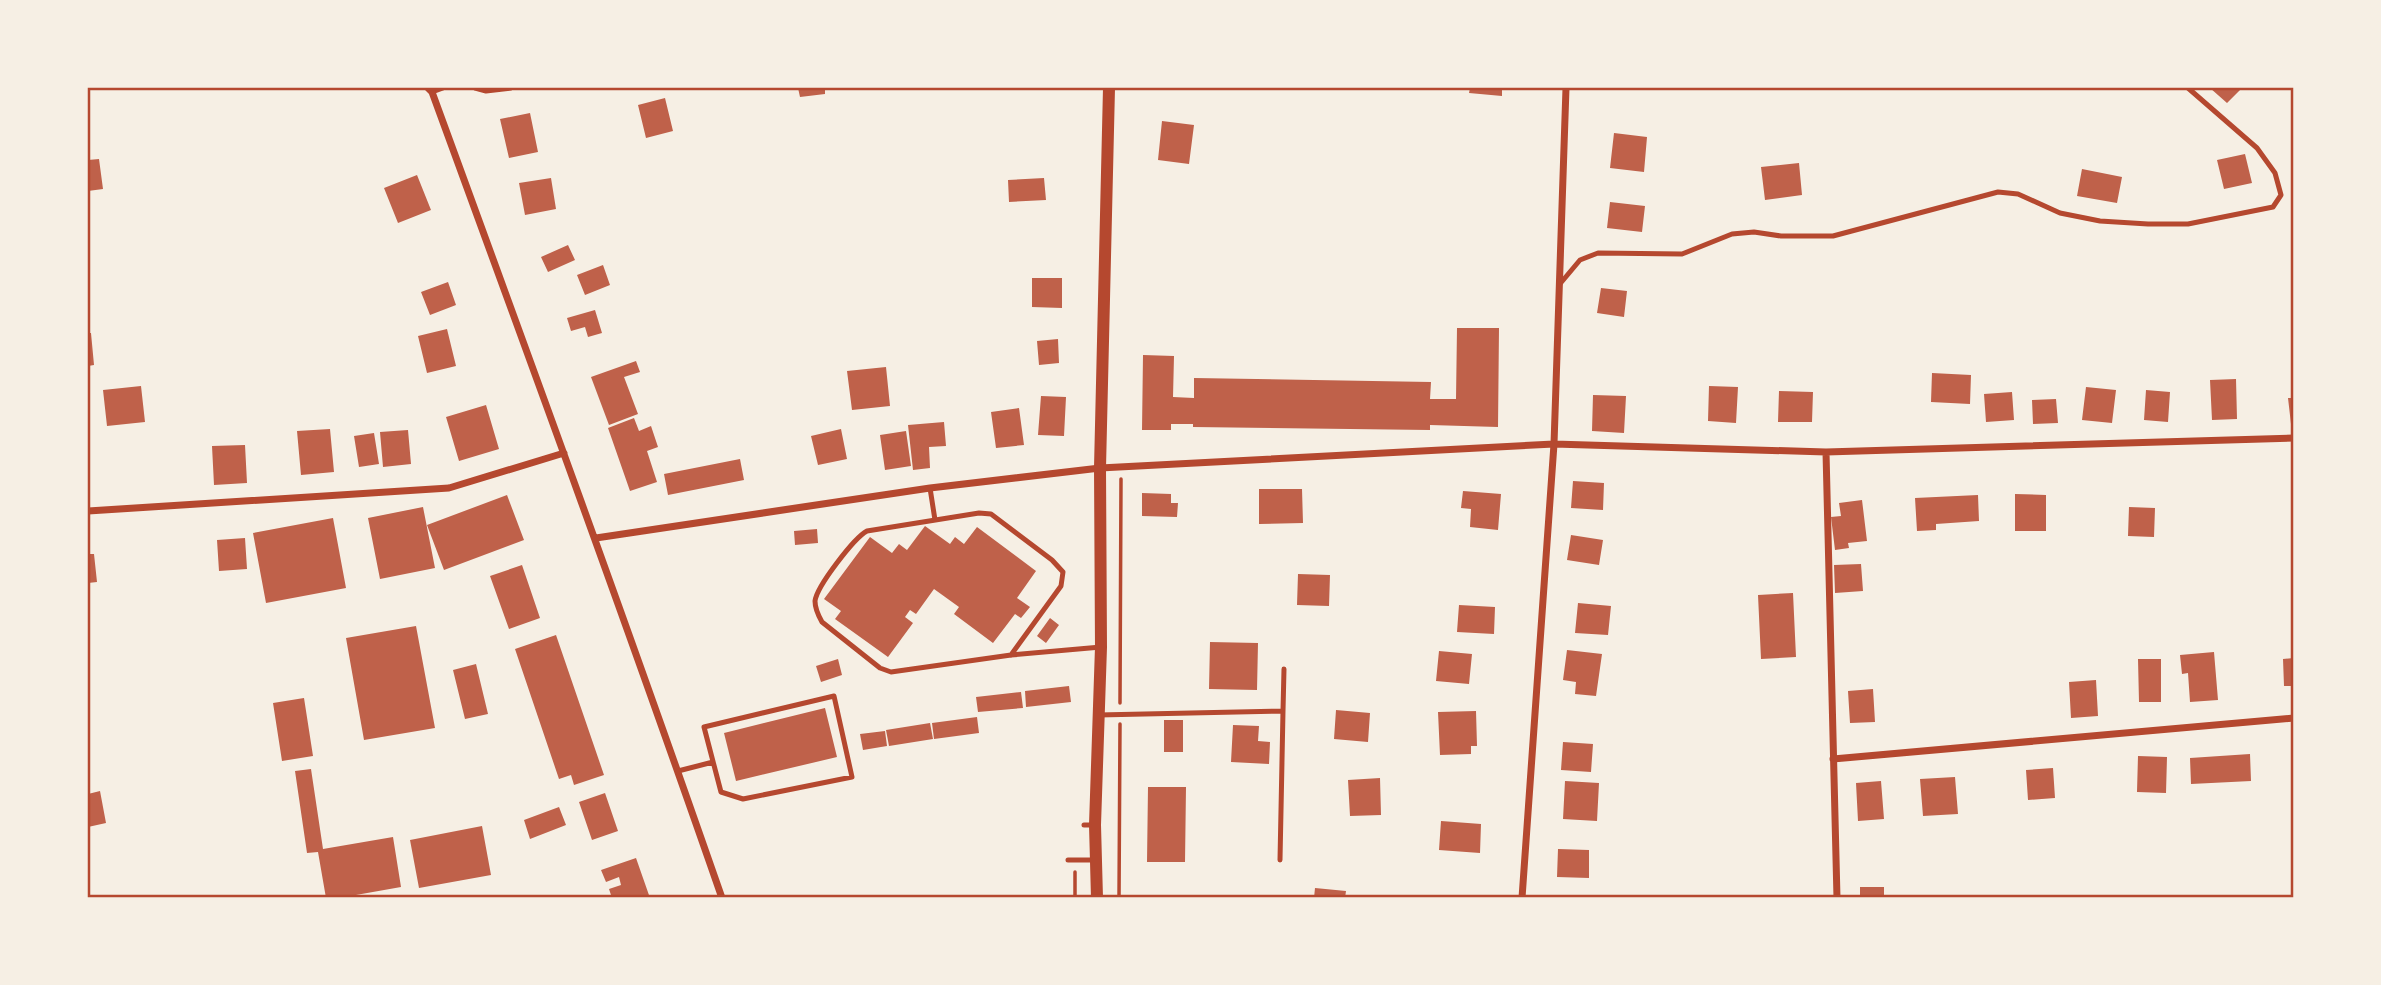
<svg xmlns="http://www.w3.org/2000/svg" width="2381" height="985" viewBox="0 0 2381 985" font-family="Overpass,sans-serif">
	<style>
		.building { fill: #bf614a }
		.lines { fill: none; stroke-linecap: round; stroke-linejoin: round }
		.path { stroke: #b5482f; stroke-width: 3.5 }
		.service { stroke: #b5482f; stroke-width: 5 }
		.minor { stroke: #b5482f; stroke-width: 7 }
		.tertiary { stroke: #b5482f; stroke-width: 12 }
		.neatline { fill: none; stroke: #b5482f; stroke-width: 2.5 }
	</style>
	<rect width="100%" height="100%" fill="#f6efe4"/>
	<!-- building -->
	<path class="building" d="M798,88H825V94L800,97Z
		M1470,88H1502V96L1469,93Z
		M2210,88H2242L2227,103Z
		M665,98L673,131L646,138L638,105Z
		M530,113L538,152L509,158L500,119Z
		M1162,121L1194,125L1189,164L1158,160Z
		M1614,133L1647,137L1644,172L1610,168Z
		M2245,154L2252,183L2224,189L2217,160Z
		M99,159L103,189L88,191V160Z
		M1799,163L1802,195L1765,200L1761,167Z
		M2082,169L2122,177L2117,203L2077,196Z
		M417,175L431,210L398,223L384,188Z
		M551,178L556,209L525,215L519,183Z
		M1044,178L1046,200L1009,202L1008,180Z
		M1610,202L1645,206L1642,232L1607,228Z
		M568,245L575,260L548,272L541,257Z
		M603,265L610,285L585,295L577,275Z
		M1032,278H1062V308L1032,307Z
		M448,282L456,305L430,315L421,292Z
		M1601,288L1627,291L1624,317L1597,313Z
		M595,310L602,333L588,337L585,327L571,331L567,318Z
		M1457,328H1499L1498,427L1430,425V430L1193,427V424H1171V430H1142L1143,355L1174,356L1173,397L1194,398V378L1431,382L1430,399H1456Z
		M447,329L456,366L427,373L418,336Z
		M88,333H91L94,365L88,366Z
		M1058,339L1059,363L1039,365L1037,341Z
		M636,361L640,372L624,377L638,414L609,425L591,377Z
		M886,367L890,406L852,410L847,371Z
		M1932,373L1971,375L1970,404L1931,402Z
		M2236,379L2237,419L2212,420L2210,380Z
		M141,386L145,422L107,426L103,390Z
		M1709,386L1738,387L1736,423L1708,421Z
		M2086,387L2116,390L2112,423L2082,420Z
		M2146,390L2170,392L2168,422L2144,420Z
		M1779,391L1813,392L1812,422H1778Z
		M2012,392L2014,420L1986,422L1984,394Z
		M1593,395L1626,396L1624,433L1592,431Z
		M1041,396L1066,397L1064,436L1038,435Z
		M2288,398H2294V423L2291,424Z
		M2056,399L2058,423L2033,424L2032,400Z
		M486,405L499,449L459,461L446,417Z
		M1019,408L1024,445L996,448L991,412Z
		M634,418L639,431L651,426L658,447L647,451L657,482L630,491L608,428Z
		M944,422L946,446L929,447L930,468L913,470L908,425Z
		M330,429L334,472L301,475L297,431Z
		M841,429L847,459L818,465L811,436Z
		M408,430L411,464L383,467L380,432Z
		M906,431L911,466L885,470L880,435Z
		M374,433L379,464L359,467L354,436Z
		M245,445L247,483L214,485L212,446Z
		M740,459L744,480L668,495L664,474Z
		M1573,481L1604,483L1603,510L1571,508Z
		M1259,489H1302L1303,523L1259,524Z
		M1463,491L1501,494L1498,530L1470,527L1471,509L1461,508Z
		M1142,493L1171,494V503H1178L1177,517L1142,516Z
		M2015,494L2046,495V531H2015Z
		M507,495L524,540L444,570L427,525Z
		M1978,495L1979,521L1936,524V530L1917,531L1915,498Z
		M1862,500L1867,541L1848,543L1849,548L1835,550L1831,517L1841,516L1839,503Z
		M423,507L435,568L380,579L368,518Z
		M2129,507L2155,508L2154,537L2128,536Z
		M333,518L346,588L266,603L253,533Z
		M925,526L950,544L955,537L964,544L977,527L1036,571L1017,598L1030,607L1021,618L1015,614L993,643L954,614L959,607L934,589L916,614L910,610L905,617L913,623L888,657L835,619L841,611L824,599L870,537L892,553L899,544L907,550Z
		M817,529L818,543L795,545L794,531Z
		M1571,535L1603,540L1599,565L1567,560Z
		M245,538L247,569L219,571L217,540Z
		M88,554H94L97,582L88,583Z
		M1861,564L1863,591L1835,593L1834,565Z
		M522,565L540,618L509,629L490,576Z
		M1298,574L1330,575L1329,606L1297,605Z
		M1793,593L1796,657L1761,659L1758,595Z
		M1578,603L1611,606L1608,635L1575,633Z
		M1459,605L1495,607L1494,634L1457,632Z
		M1050,618L1059,625L1046,643L1037,636Z
		M416,626L435,728L364,740L346,638Z
		M556,635L604,775L574,785L571,775L559,779L515,649Z
		M1210,642L1258,643L1257,690L1209,689Z
		M1567,650L1602,654L1596,696L1575,694L1576,682L1563,680Z
		M1439,651L1472,654L1469,684L1436,681Z
		M2214,652L2218,700L2190,702L2188,673L2182,674L2180,655Z
		M2294,658V694H2291V686H2284L2283,659Z
		M838,659L842,675L821,682L816,666Z
		M2138,659H2161V702H2139Z
		M476,664L488,714L465,719L453,670Z
		M2096,680L2098,716L2071,718L2069,682Z
		M1069,686L1071,702L1026,707L1025,691Z
		M1873,689L1875,722L1850,723L1848,691Z
		M1021,692L1023,708L978,712L976,697Z
		M304,698L313,756L282,761L273,703Z
		M825,708L837,757L736,781L724,733Z
		M1336,710L1370,713L1368,742L1334,739Z
		M1476,711L1477,746H1471V754L1440,755L1438,712Z
		M977,717L979,733L934,739L932,723Z
		M1164,720H1183V752H1164Z
		M930,723L933,739L889,746L886,730Z
		M1233,725L1259,726L1258,741L1270,742L1269,764L1231,762Z
		M885,731L887,746L863,750L860,734Z
		M1563,742L1593,744L1591,772L1561,770Z
		M2250,754L2251,781L2191,784L2190,758Z
		M2138,756L2167,757L2166,793L2137,792Z
		M2053,768L2055,798L2028,800L2026,770Z
		M311,769L323,849L393,837L401,887L339,898H326L318,852L307,853L295,771Z
		M1955,777L1958,814L1923,816L1920,779Z
		M1380,778L1381,815L1350,816L1348,780Z
		M1565,781L1599,783L1597,821L1563,819Z
		M1881,781L1884,819L1858,821L1856,783Z
		M1148,787H1186L1185,862H1147Z
		M100,791L106,823L88,827V794Z
		M605,793L618,831L592,840L579,802Z
		M559,807L566,825L530,839L524,820Z
		M1441,821L1481,824L1480,853L1439,850Z
		M482,826L491,875L419,888L410,840Z
		M1558,849L1589,850V878L1557,877Z
		M636,858L650,898H612L609,889L621,885L619,877L606,882L601,870Z
		M1860,887H1884V898H1860Z
		M1315,888L1346,891L1345,898H1314Z"/>
	<g class="lines">
		<!-- path -->
		<path class="path" d="M1120,703L1121,479
			M1075,898V872
			M1119,898L1120,724"/>
		<!-- service -->
		<path class="service" d="M475,88L486,91L511,88
			M432,92L443,88
			M1559,285L1580,260L1598,253L1682,254L1732,234L1754,232L1781,236H1833L1998,192L2018,194L2060,213L2100,221L2148,224H2188L2273,207L2281,195L2275,173L2257,148L2188,88
			M930,488L935,520
			M1011,655L1061,586L1063,572L1052,560L991,514L979,513L867,531C854,538 817,586 815,601C815,609 818,615 822,622L880,668L891,672L1011,655L1101,647
			M834,696L852,777L743,799L721,792L704,727Z
			M1283,711L1284,669
			M1098,715L1283,711L1280,860
			M678,771L713,762
			M1084,825H1095
			M1068,860H1095"/>
		<!-- minor -->
		<path class="minor" d="M428,88L432,92C530,360 628,628 722,898
			M1826,452L1837,898
			M88,511L449,488L564,453
			M596,538L930,488L1100,468L1554,444L1826,452L2294,438
			M1833,759L2294,718
			M1522,898L1554,444L1566,88"/>
		<!-- tertiary -->
		<path class="tertiary" d="M1097,898L1095,825L1101,647L1100,468L1109,88"/>
	</g>
	<!-- border -->
	<rect width="2381" height="985" fill="none" stroke="#f6efe4" stroke-width="178"/>
	<rect x="89" y="89" width="2203" height="807" class="neatline"/>
</svg>
